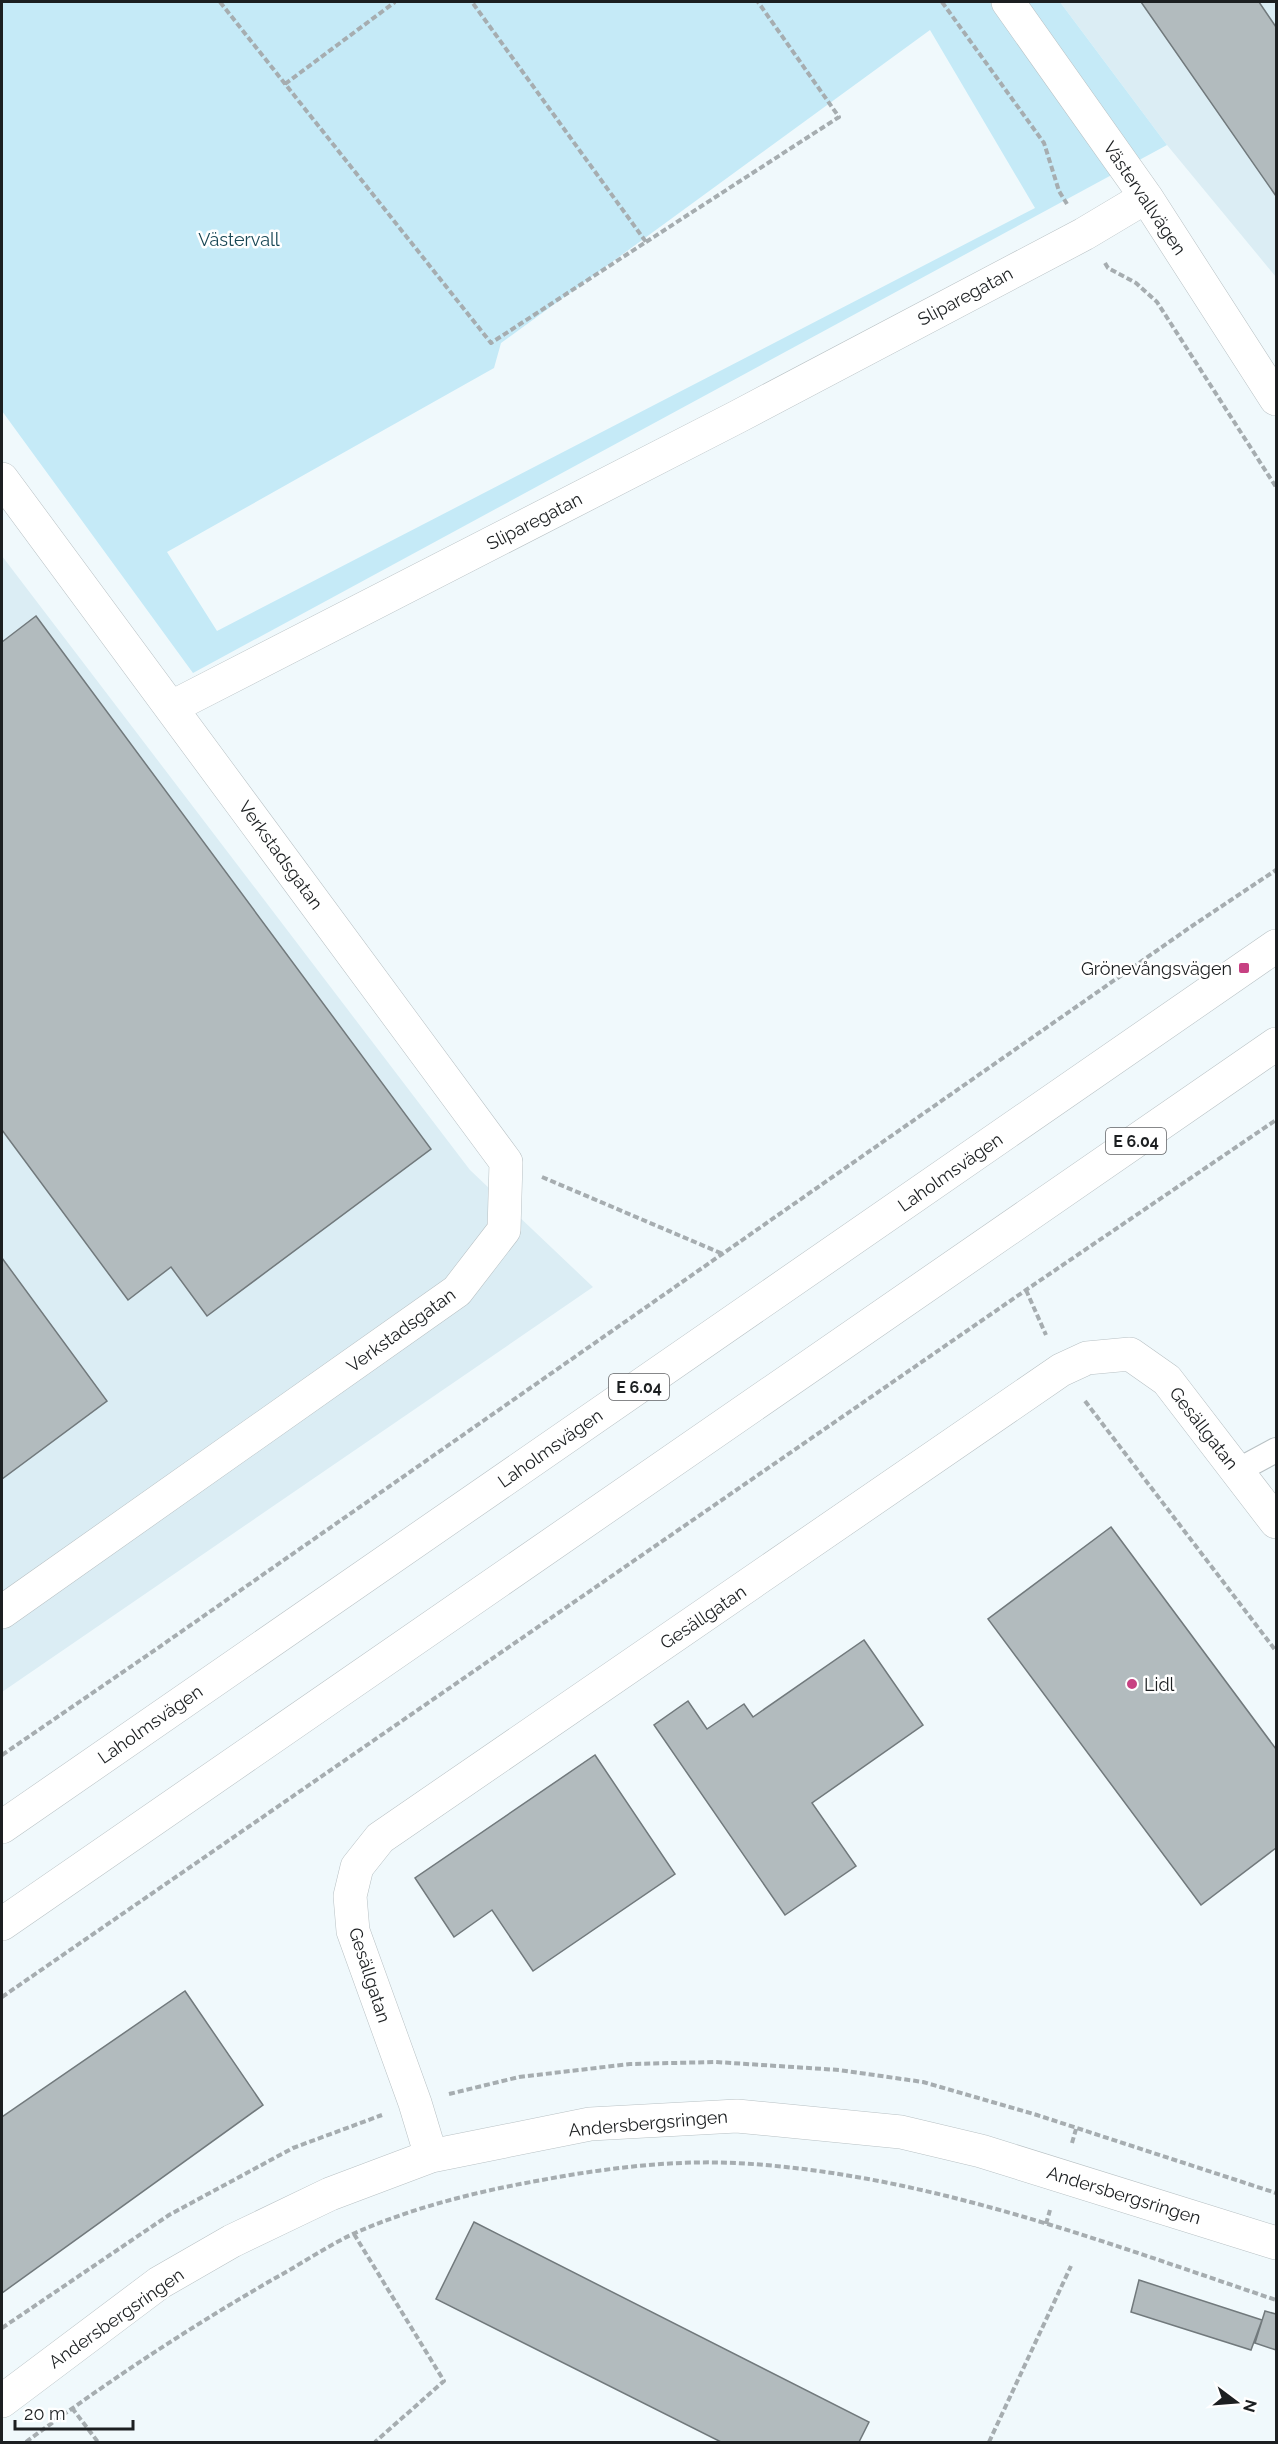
<svg xmlns="http://www.w3.org/2000/svg" width="1278" height="2444" viewBox="0 0 1278 2444" font-family="Raleway,sans-serif">
	<style>
		.built { fill: #dbedf4 }
		.green { fill: #c5eaf7; fill-rule: evenodd }
		.building { fill: #b2bbbe; stroke: #71797c; stroke-width: 1.5 }
		.lines { fill: none; stroke-linecap: round; stroke-linejoin: round }
		.service-casing { stroke: #b8c1c4; stroke-width: 26 }
		.minor-casing { stroke: #b8c1c4; stroke-width: 34 }
		.trunk-casing { stroke: #b8c1c4; stroke-width: 34 }
		.path { stroke: #a6adb0; stroke-width: 4; stroke-dasharray: 6 3; stroke-linecap: butt }
		.service { stroke: #fff; stroke-width: 24 }
		.minor { stroke: #fff; stroke-width: 33 }
		.trunk { stroke: #fff; stroke-width: 33 }
		.poi-dot { fill: #c74182; stroke: #fff; stroke-width: 2 }
		.labels { text-anchor: middle; dominant-baseline: central; stroke-width: 5; stroke-linejoin: round; paint-order: stroke }
		.shield { fill: #fff; stroke: #606264; stroke-width: 1.5 }
		.shield-label { font-size: 16px; font-weight: bold; fill: #1c1f21 }
		.street-label { font-size: 18px; fill: #1c1f21; stroke: #fff }
		.park-label { font-size: 18px; fill: #184755; stroke: #fff }
		.poi-label { font-size: 18px; fill: #1c1f21; stroke: #fff; text-anchor: end }
	</style>
	<rect width="100%" height="100%" fill="#f0f9fc"/>
	<!-- built -->
	<path class="built" d="M1060,2H1276V277L1167,145Z
		M2,556L470,1170L593,1287L2,1692Z"/>
	<!-- green -->
	<path class="green" d="M2,2H1060L1167,145L193,673L2,411ZM930,30L1035,208L217,631L167,552L494,368L501,343Z"/>
	<!-- building -->
	<path class="building" d="M1141,2H1259L1276,27V196Z
		M36,616L431,1149L207,1316L171,1267L128,1300L2,1130V642Z
		M2,1258L107,1401L2,1479Z
		M1111,1527L1276,1749V1848L1201,1905L988,1619Z
		M864,1640L923,1725L812,1803L856,1866L785,1915L654,1725L688,1701L707,1729L744,1704L753,1717Z
		M595,1755L675,1874L533,1971L492,1910L454,1937L415,1878Z
		M185,1991L263,2105L2,2293V2117Z
		M474,2222L869,2422L859,2442H721L436,2299Z
		M1139,2280L1262,2320L1251,2350L1131,2312Z
		M1265,2311L1276,2314V2350L1255,2343Z"/>
	<g class="lines">
		<!-- service casing -->
		<g class="service-casing">
			<path id="service" d="M1237,1471L1276,1450"/>
		</g>
		<!-- minor casing -->
		<g class="minor-casing">
			<path id="minor" d="M1008,2L1146,197L1276,399
				M2,479L506,1162L504,1230L457,1291L2,1612
				M172,707L737,417L1084,234L1146,197
				M431,2156L415,2103L353,1931L350,1896L357,1867L380,1838L1061,1370L1087,1358L1130,1354L1167,1380L1276,1522
				M2,2401L159,2283L232,2241L330,2194L431,2156L590,2124L737,2116L901,2132L981,2151L1276,2243"/>
		</g>
		<!-- trunk casing -->
		<g class="trunk-casing">
			<path id="trunk" d="M2,1827L1276,946
				M2,1924L1276,1044"/>
		</g>
		<!-- path -->
		<path class="path" d="M220,2L491,343L646,242L472,2
			M942,2L1044,143L1059,191L1067,204
			M285,84L395,2
			M646,242L839,117L758,2
			M1105,263L1108,268L1136,283L1157,302L1276,487
			M542,1177L723,1254
			M1026,1290L1046,1335
			M1085,1401L1276,1651
			M2,1755L155,1650L1192,926L1276,870
			M2,1997L1026,1290L1276,1120
			M449,2094L519,2077L630,2064L716,2062L839,2070L923,2082L1037,2115L1276,2193
			M1072,2143L1076,2129
			M1046,2224L1050,2210
			M354,2234L444,2381L375,2442
			M2,2328L169,2215L293,2148L382,2115
			M72,2408L98,2442
			M26,2442C107,2382 191,2326 279,2276C304,2262 329,2245 355,2233C414,2207 479,2191 542,2180C606,2168 672,2160 736,2163C924,2173 1101,2241 1276,2300
			M989,2442L1071,2266"/>
		<!-- service -->
		<use href="#service" class="service"/>
		<!-- minor -->
		<use href="#minor" class="minor"/>
		<!-- trunk -->
		<use href="#trunk" class="trunk"/>
	</g>
	<!-- markers -->
	<g class="poi-dot">
		<rect x="1238" y="962" width="12" height="12" rx="3"/>
		<circle cx="1132" cy="1684" r="6"/>
	</g>
	<g class="labels">
		<!-- shield labels -->
		<g class="shield">
			<rect x="1106" y="1128" width="60" height="26" rx="4.5"/>
			<rect x="609" y="1374" width="60" height="26" rx="4.5"/>
		</g>
		<g class="shield-label">
			<text x="1136" y="1141">E 6.04</text>
			<text x="639" y="1387">E 6.04</text>
		</g>
		<!-- street labels -->
		<g class="street-label">
			<text transform="translate(1145 198) rotate(56)">Västervallvägen</text>
			<text transform="translate(965 296) rotate(-28)">Sliparegatan</text>
			<text transform="translate(534 521) rotate(-27)">Sliparegatan</text>
			<text transform="translate(281 855) rotate(54)">Verkstadsgatan</text>
			<text transform="translate(950 1172) rotate(-35)">Laholmsvägen</text>
			<text transform="translate(401 1330) rotate(-36)">Verkstadsgatan</text>
			<text transform="translate(1204 1428) rotate(52)">Gesällgatan</text>
			<text transform="translate(550 1448) rotate(-35)">Laholmsvägen</text>
			<text transform="translate(703 1617) rotate(-34)">Gesällgatan</text>
			<text transform="translate(150 1724) rotate(-35)">Laholmsvägen</text>
			<text transform="translate(370 1975) rotate(72)">Gesällgatan</text>
			<text transform="translate(648 2123) rotate(-5)">Andersbergsringen</text>
			<text transform="translate(1124 2195) rotate(17)">Andersbergsringen</text>
			<text transform="translate(116 2318) rotate(-35)">Andersbergsringen</text>
		</g>
		<!-- park labels -->
		<g class="park-label">
			<text x="239" y="239">Västervall</text>
		</g>
		<!-- poi labels -->
		<g class="poi-label">
			<text x="1232" y="968">Grönevångsvägen</text>
			<text x="1144" y="1684" text-anchor="start">Lidl</text>
		</g>
	</g>
	<!-- border -->
	<rect width="1278" height="2444" fill="none" stroke="#1c1f21" stroke-width="6"/>
	<!-- north arrow -->
	<g transform="translate(1236 2402) rotate(106)" stroke="#ffffff" stroke-width="4.5" paint-order="stroke">
	<path d="M0-4.5L10 22L0 15L-10 22Z" fill="#1c1f21"/>
	<text y="-9" font-size="16" font-weight="bold" text-anchor="middle" fill="#1c1f21">N</text>
	</g>
	<!-- scale -->
	<path d="M15 2420v9h118v-9" fill="none" stroke="#1c1f21" stroke-width="3"/>
	<text x="24" y="2420" font-size="18" fill="#1c1f21" stroke="#ffffff" stroke-width="4.5" paint-order="stroke">20 m</text>
</svg>
